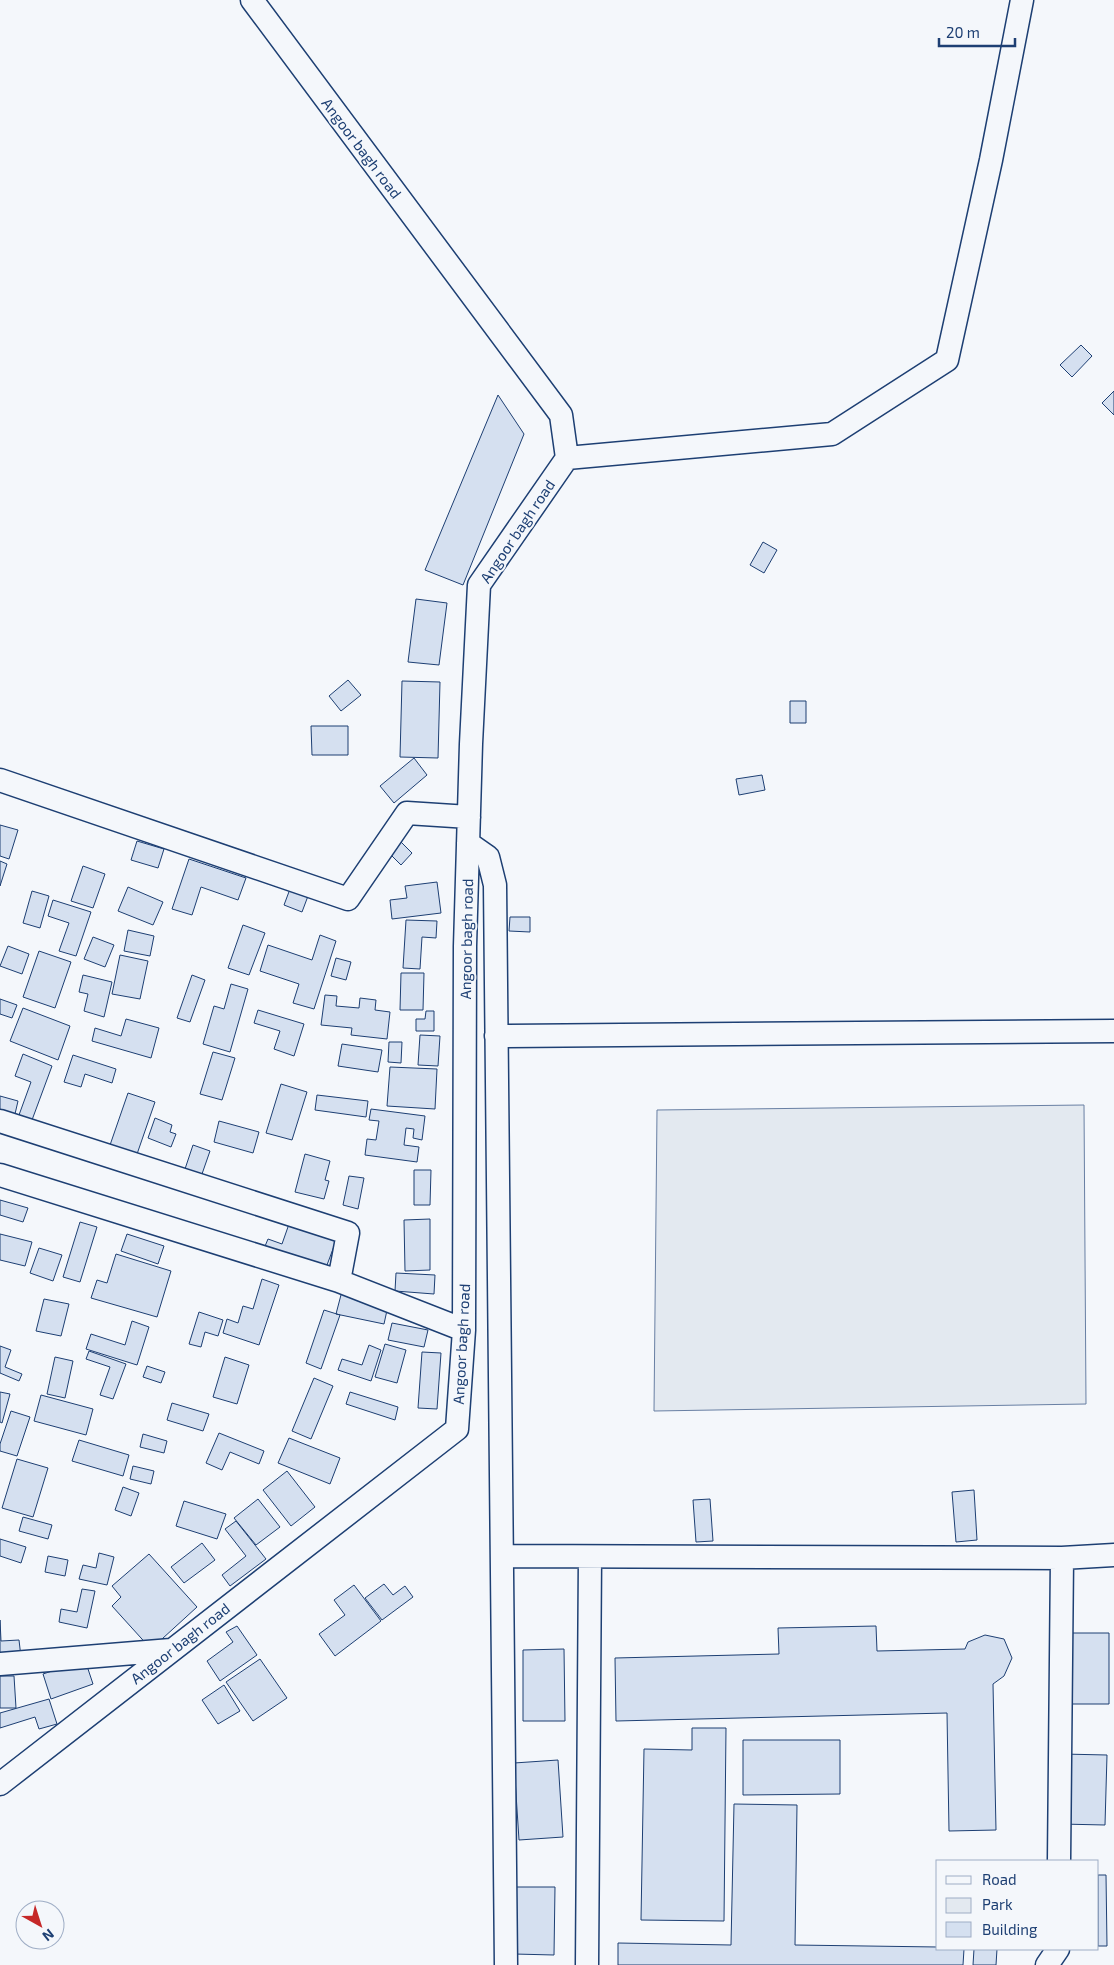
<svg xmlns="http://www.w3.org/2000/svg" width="1114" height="1965" viewBox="0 0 1114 1965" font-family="'Exo 2',sans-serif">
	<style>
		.green { fill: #e3e9f0; stroke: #687fa3 }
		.building { fill: #d5e0f0; stroke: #1d3f73 }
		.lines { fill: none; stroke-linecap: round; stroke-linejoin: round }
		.street-casing { stroke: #1d3f73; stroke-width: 25 }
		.street { stroke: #f4f7fb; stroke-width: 22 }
		.labels { text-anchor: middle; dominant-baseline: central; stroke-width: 4; stroke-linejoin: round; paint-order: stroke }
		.street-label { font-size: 15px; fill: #1d3f73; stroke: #f4f7fb }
	</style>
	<rect width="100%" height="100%" fill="#f4f7fb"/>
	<!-- green -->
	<path class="green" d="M1084,1105L1086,1404L654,1411L657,1110Z"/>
	<!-- building -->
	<path class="building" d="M1081,345L1092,356L1072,377L1060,365Z
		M1114,391V415L1102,403Z
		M498,395L524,434L463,585L425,570Z
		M763,542L777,550L764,573L750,565Z
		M416,599L447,603L439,665L408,662Z
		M348,680L361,695L341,711L329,696Z
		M402,681L440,682L438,758L400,757Z
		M790,701H806V723H790Z
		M311,726H348V755H312Z
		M414,758L427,775L394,803L380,786Z
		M762,775L765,790L739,795L736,779Z
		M0,825L18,830L9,859L0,856Z
		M137,841L164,849L158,868L131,860Z
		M400,841L412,853L401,865L388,852Z
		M189,859L246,878L238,900L201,887L192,915L172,909Z
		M0,861L7,864L0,886Z
		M83,866L105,874L93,908L71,901Z
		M437,882L441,913L392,919L390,900L407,898L405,886Z
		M128,887L163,902L153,925L118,911Z
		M290,889L308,896L302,912L284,905Z
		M32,891L49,896L40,928L23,923Z
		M53,900L91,912L76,956L59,951L69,923L48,916Z
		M510,917H530V932L509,931Z
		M406,920L437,921L436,938L422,937L420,969L403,968Z
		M243,925L265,933L249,975L228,968Z
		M128,930L154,936L150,956L124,951Z
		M320,935L336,941L314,1009L293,1003L299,984L260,971L268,945L312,960Z
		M93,937L114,945L105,967L84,959Z
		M8,946L29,954L22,974L0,966Z
		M39,951L71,962L55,1008L23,997Z
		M120,955L148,961L140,999L112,994Z
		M336,958L351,962L346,980L331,976Z
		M401,973H424L423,1010H400Z
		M83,975L112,982L104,1017L84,1011L88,994L79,992Z
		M192,975L205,980L190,1022L177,1018Z
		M231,984L248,989L230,1052L203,1044L214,1006L224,1009Z
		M325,995L337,996L336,1006L359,1008L360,998L376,1000L375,1010L390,1012L387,1039L351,1035L352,1028L321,1025Z
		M0,999L17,1005L12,1018L0,1014Z
		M23,1008L70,1026L58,1060L10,1041Z
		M258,1010L304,1024L294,1056L274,1049L280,1031L254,1023Z
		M426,1011H434V1031H416V1019H425Z
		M126,1019L159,1028L151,1058L92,1041L95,1028L121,1036Z
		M420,1035L440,1036L438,1066L418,1065Z
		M389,1042H402L401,1063L388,1062Z
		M342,1044L382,1050L378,1072L338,1066Z
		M213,1052L235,1058L222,1100L200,1094Z
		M23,1054L52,1066L32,1120L19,1115L31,1082L15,1076Z
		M73,1055L116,1069L112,1083L85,1074L81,1087L64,1082Z
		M390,1067L437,1069L435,1109L387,1106Z
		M281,1084L307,1092L292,1140L266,1133Z
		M128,1093L155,1102L136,1157L109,1148Z
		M317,1095L368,1101L366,1117L315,1110Z
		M0,1096L18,1101L15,1114L0,1110Z
		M371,1109L425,1116L422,1140L413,1138L414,1129L406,1128L404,1145L419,1147L417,1162L365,1155L367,1139L376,1140L379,1121L369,1120Z
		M155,1118L172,1125L170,1132L176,1134L171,1147L148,1138Z
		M219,1121L259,1132L253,1153L214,1142Z
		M193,1145L210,1151L202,1174L185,1169Z
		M305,1154L330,1161L325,1180L329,1181L324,1199L295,1192Z
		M414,1170H431L430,1205H414Z
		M349,1176L364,1178L358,1209L343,1205Z
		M0,1200L28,1208L23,1222L0,1215Z
		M430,1219V1270L405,1271L404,1220Z
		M80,1222L97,1227L80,1282L63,1277Z
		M289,1224L336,1241L324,1273L263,1251L268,1239L282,1244Z
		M0,1234L32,1242L25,1266L0,1260Z
		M127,1234L164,1246L158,1264L121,1251Z
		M39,1248L62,1255L53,1281L30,1273Z
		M116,1254L171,1271L157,1317L91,1298L97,1280L107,1283Z
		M396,1273L435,1275L434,1294L395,1291Z
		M262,1279L279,1285L259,1345L223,1333L227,1319L238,1323L243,1306L253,1309Z
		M342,1291L389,1301L384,1324L336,1314Z
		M44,1299L69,1304L61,1336L36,1331Z
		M324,1310L340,1315L321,1369L306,1363Z
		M199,1312L223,1320L218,1336L205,1332L201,1347L189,1344Z
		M132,1321L149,1327L137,1365L86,1349L91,1334L125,1345Z
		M392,1323L428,1330L424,1347L388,1340Z
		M385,1344L406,1350L397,1383L375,1377Z
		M369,1345L381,1350L371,1381L338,1370L342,1359L362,1365Z
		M0,1346L11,1350L5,1367L22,1374L19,1381L0,1373Z
		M89,1351L126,1364L113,1399L100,1395L110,1367L86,1359Z
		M422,1352L441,1353L437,1409L418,1408Z
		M55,1357L73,1361L65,1398L47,1394Z
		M225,1357L249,1365L237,1404L213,1397Z
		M147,1366L165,1372L161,1383L143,1377Z
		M314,1378L333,1386L311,1439L292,1431Z
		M0,1392L10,1394L2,1423L0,1422Z
		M350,1392L398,1407L395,1420L346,1404Z
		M41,1395L93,1409L86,1435L34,1421Z
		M172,1403L209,1414L203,1431L167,1420Z
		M11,1411L30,1417L17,1456L0,1451V1444Z
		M219,1433L264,1451L259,1464L230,1452L222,1470L206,1463Z
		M143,1434L167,1441L164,1453L140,1447Z
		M289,1438L340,1458L330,1484L278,1463Z
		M79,1440L129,1455L123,1476L72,1461Z
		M17,1459L48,1468L33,1517L2,1508Z
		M133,1466L154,1471L151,1484L130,1479Z
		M287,1471L315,1507L291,1526L263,1490Z
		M123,1487L139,1493L131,1516L115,1510Z
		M974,1490L977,1540L956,1542L952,1492Z
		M258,1499L280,1527L256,1545L234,1518Z
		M710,1499L713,1541L696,1542L693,1500Z
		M184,1501L226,1514L217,1539L176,1526Z
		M23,1517L52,1525L48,1539L19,1531Z
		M236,1521L266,1559L230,1586L222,1575L246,1556L225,1529Z
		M0,1539L26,1547L21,1563L0,1556Z
		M202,1543L215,1560L184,1583L171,1567Z
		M99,1553L114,1557L107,1585L79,1579L83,1565L96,1568Z
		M149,1554L197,1607L151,1649L112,1606L121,1597L112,1586Z
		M48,1556L68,1560L65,1576L45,1572Z
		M384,1584L393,1595L405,1586L413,1597L382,1620L365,1598Z
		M354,1585L381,1621L335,1656L319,1634L345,1615L334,1600Z
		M82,1589L95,1591L87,1628L59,1622L61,1609L77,1612Z
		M0,1620L1,1641L19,1640L21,1657L0,1658Z
		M237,1626L257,1655L220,1681L207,1661L233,1642L226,1632Z
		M876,1626L877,1651L965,1649L968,1642L985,1635L1004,1639L1012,1658L1004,1676L993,1684L996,1830L949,1831L947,1713L616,1721L615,1658L779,1654L778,1628Z
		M1064,1633H1109V1704H1064Z
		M564,1649L565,1721H523V1650Z
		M260,1659L287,1698L253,1721L226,1682Z
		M85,1660L93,1684L51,1699L43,1674Z
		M0,1676H14L16,1708H0Z
		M224,1685L240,1711L218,1724L202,1700Z
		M49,1699L57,1724L39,1729L35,1717L0,1728V1713Z
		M692,1728H726L724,1921L641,1920L644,1749L692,1750Z
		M743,1740H840V1794L743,1795Z
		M1062,1754L1107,1755L1105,1825L1060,1824Z
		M558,1760L563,1837L519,1840L514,1763Z
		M734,1804L797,1805L795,1945L938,1947V1949H964L963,1965H618V1943L731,1945Z
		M1098,1875H1106L1107,1946H1098Z
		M515,1887H555L554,1955L514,1954Z
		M974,1949H997L996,1965H973Z"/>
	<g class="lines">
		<!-- street casing -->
		<g class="street-casing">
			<path id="street" d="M567,458L832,434L947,360L991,160L1022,0
				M0,780L348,899L407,813L469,817
				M468,843L488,857L495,885L506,1965
				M496,1036L1114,1031
				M0,1121L348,1233L339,1281
				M0,1175L339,1281L464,1330
				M502,1556L1062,1558L1114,1555
				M0,1664L171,1650
				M0,1784L457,1429L464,1330L465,946L471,744L479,585L567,458L561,415L252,0
				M1059,1861L1062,1558
				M587,1965L590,1557
				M1047,1965L1058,1949"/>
		</g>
		<!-- street -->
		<use href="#street" class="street"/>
	</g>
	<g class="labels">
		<!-- street labels -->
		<g class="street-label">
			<text transform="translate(362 148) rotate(53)">Angoor bagh road</text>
			<text transform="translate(517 531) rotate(-56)">Angoor bagh road</text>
			<text transform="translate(466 939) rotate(-89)">Angoor bagh road</text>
			<text transform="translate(461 1344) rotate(-87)">Angoor bagh road</text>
			<text transform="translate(180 1643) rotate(-38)">Angoor bagh road</text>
		</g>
	</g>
	<!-- legend -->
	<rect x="936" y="1860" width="162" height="90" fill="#f4f7fb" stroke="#9eadc5"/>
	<rect x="946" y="1876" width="25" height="8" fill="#f4f7fb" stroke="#9eadc5"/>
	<text x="982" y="1885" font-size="15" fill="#1d3f73">Road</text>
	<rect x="946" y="1898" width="25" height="15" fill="#e3e9f0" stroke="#9eadc5"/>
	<text x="982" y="1910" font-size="15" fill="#1d3f73">Park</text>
	<rect x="946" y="1922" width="25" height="15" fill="#d5e0f0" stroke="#9eadc5"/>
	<text x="982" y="1935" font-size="15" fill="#1d3f73">Building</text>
	<!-- north arrow -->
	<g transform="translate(40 1925) rotate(141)"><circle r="24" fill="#f4f7fb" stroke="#9eadc5"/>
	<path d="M0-4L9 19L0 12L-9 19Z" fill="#c62828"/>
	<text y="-8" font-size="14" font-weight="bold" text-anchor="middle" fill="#1d3f73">N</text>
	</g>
	<!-- scale -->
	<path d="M939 38v8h76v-8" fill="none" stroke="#1d3f73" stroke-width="2.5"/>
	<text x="946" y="38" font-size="15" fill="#1d3f73" stroke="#f4f7fb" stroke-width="4" paint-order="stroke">20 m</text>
</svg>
